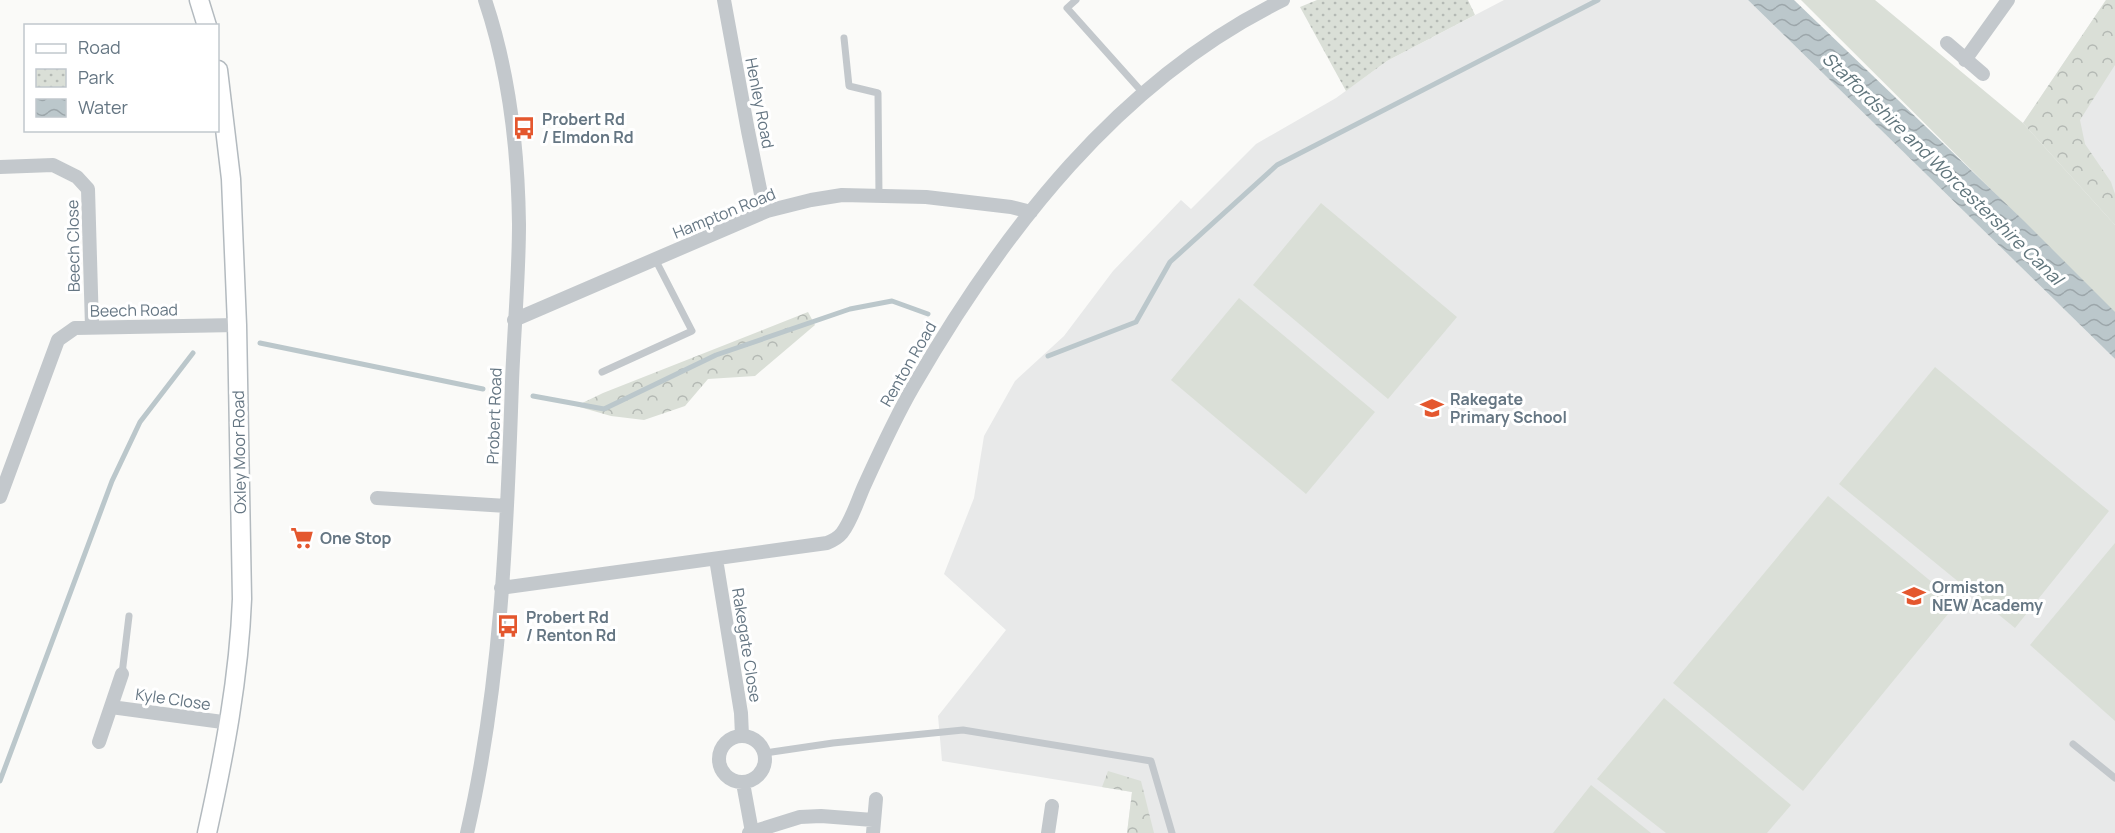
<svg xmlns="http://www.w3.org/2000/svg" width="2115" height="833" viewBox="0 0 2115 833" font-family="Manrope,sans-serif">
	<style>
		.built { fill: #e8e9e9 }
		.green { fill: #dadfd7 }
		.forest { fill: url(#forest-crowns) }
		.park { fill: url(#park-dots) }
		.water { fill: url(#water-waves) }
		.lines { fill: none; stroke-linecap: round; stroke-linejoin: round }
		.stream { stroke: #bbc7cb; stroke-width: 5 }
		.secondary-casing { stroke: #b3babf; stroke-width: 21 }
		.lane { stroke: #c3c8cc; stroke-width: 7 }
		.street { stroke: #c3c8cc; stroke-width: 14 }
		.secondary { stroke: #fff; stroke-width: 18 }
		.labels { text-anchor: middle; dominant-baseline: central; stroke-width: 6; stroke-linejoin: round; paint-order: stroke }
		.street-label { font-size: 16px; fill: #657683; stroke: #fff }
		.poi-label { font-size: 16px; font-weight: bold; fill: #657683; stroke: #fff; text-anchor: start }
		.water-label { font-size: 18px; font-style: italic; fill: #60757c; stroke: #fff }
	</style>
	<defs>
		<pattern id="forest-crowns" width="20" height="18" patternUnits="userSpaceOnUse" patternTransform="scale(1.5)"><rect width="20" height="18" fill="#dadfd7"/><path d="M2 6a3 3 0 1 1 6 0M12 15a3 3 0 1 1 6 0" fill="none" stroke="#b4b9b4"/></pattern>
		<pattern id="park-dots" width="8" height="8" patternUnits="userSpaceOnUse" patternTransform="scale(1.5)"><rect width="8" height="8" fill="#dadfd7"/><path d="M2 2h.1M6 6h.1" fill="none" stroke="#b4b9b4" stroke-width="1.8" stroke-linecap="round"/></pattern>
		<pattern id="water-waves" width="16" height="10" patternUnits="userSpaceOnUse" patternTransform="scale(1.5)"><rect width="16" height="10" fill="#bbc7cb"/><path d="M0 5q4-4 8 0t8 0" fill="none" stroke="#9ca6aa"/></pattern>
	</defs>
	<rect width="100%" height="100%" fill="#fafaf8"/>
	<!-- built -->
	<path class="built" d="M1504,0H1748L2115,359V833H1127L1132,792L942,761L938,716L1006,630L944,574L974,498L984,436L1015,381L1064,336L1113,271L1181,200L1191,209L1256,144L1336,98L1387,61Z
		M2106,0H2115V225L2023,123Z"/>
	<!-- green -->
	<path class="green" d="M1801,0H1875L2023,123L2115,225V313Z
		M1321,203L1457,317L1388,399L1253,285Z
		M1239,298L1375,412L1306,494L1171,380Z
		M1935,367L2109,511L2015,628L1839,484Z
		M1828,496L1957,603L1803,791L1673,683Z
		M2115,543V721L2030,645Z
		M1664,698L1791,805L1767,833H1666L1597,779Z
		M1591,785L1651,833H1553Z"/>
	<!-- forest -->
	<path class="forest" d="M2106,0H2115V65L2080,120L2085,144L2111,182L2115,194V225L2023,123Z
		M808,312L815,325L755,376L708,379L685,406L644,420L611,416L576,406L603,393Z
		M1108,771L1141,781L1154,833H1127L1132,792L1102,787Z"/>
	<!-- park -->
	<path class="park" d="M1317,0H1468L1475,15L1387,61L1346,91L1300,7Z"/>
	<!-- water -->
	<path class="water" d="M1748,0H1794L2024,221L2115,312V359Z"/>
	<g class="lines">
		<!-- stream -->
		<path class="stream" d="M260,343L483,389
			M1048,356L1136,322L1170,262L1277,165L1598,0
			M533,396L604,409L716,355L850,309L892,301L928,314
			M0,781L112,481L140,422L193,353"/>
		<!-- secondary casing -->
		<g class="secondary-casing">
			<path id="secondary" d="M199,0L207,26
				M207,833C224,756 239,678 242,599L237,325L231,179L218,70"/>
		</g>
		<!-- lane -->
		<path class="lane" d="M1076,0L1067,8L1143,93
			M844,38L849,86L878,93L879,196
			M602,372L692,331L655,259
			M122,674L129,616
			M2073,744L2115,778
			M765,753L833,743L963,730L1151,761L1172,833"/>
		<!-- street -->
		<path class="street" d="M724,0L748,131L761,194L767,211
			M1947,43L1983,74
			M1965,60L2008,0
			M0,167L53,165L77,177L88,189L92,327
			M514,320L767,211L811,200L842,195L926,197L1011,207L1031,212
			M0,497L58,340L75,328L237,325
			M377,498L507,506
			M716,559L741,713L742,736
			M501,588L827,543C832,541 838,538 842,533C852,520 858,499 865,484C880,451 895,418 913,387C1003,231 1119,80 1283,0
			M111,707L230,723
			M719 759a23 23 0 1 1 46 0a23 23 0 1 1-46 0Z
			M99,742L122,674
			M743,783L752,832L749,833
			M752,832L800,817L821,816L873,820
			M467,833C501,686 507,533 512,382C514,330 519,276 519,224C518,149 509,71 485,0
			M873,833L876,799
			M1048,833L1052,806"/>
		<!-- secondary -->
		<use href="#secondary" class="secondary"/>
	</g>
	<!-- icons -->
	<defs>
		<g id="bus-bare" transform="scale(1.8)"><path d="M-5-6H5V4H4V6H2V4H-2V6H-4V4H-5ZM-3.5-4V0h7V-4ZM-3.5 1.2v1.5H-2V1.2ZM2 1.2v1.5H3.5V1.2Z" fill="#e4572e" stroke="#fff" stroke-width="2.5" paint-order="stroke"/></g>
		<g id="school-bare" transform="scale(1.8)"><path d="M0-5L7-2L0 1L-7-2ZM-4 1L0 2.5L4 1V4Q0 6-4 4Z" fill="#e4572e" stroke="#fff" stroke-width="2.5" paint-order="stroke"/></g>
		<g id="supermarket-bare" transform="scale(1.8)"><path d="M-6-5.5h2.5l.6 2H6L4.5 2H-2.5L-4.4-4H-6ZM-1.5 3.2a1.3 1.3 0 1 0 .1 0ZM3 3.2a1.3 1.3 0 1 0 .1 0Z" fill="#e4572e" stroke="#fff" stroke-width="2.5" paint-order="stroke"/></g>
	</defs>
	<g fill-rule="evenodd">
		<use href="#bus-bare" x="524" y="128"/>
		<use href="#school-bare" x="1432" y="408"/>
		<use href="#supermarket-bare" x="302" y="538"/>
		<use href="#school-bare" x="1914" y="596"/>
		<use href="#bus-bare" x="508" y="626"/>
	</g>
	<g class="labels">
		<!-- street labels -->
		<g class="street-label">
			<text transform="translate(760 103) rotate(79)">Henley Road</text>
			<text transform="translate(724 213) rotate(-22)">Hampton Road</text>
			<text transform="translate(73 246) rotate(-91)">Beech Close</text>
			<text transform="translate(134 310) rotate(-1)">Beech Road</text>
			<text transform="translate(908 364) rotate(-60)">Renton Road</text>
			<text transform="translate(494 416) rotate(-88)">Probert Road</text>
			<text transform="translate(239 452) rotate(-91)">Oxley Moor Road</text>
			<text transform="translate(747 645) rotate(81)">Rakegate Close</text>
			<text transform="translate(173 699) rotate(8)">Kyle Close</text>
		</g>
		<!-- poi labels -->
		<g class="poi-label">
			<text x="542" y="119">Probert Rd<tspan x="542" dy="18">/ Elmdon Rd</tspan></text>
			<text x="1450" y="399">Rakegate<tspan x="1450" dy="18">Primary School</tspan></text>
			<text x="320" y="538">One Stop</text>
			<text x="1932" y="587">Ormiston<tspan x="1932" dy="18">NEW Academy</tspan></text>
			<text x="526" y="617">Probert Rd<tspan x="526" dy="18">/ Renton Rd</tspan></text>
		</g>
		<!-- water labels -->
		<g class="water-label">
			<text transform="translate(1943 168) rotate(44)">Staffordshire and Worcestershire Canal</text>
		</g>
	</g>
	<!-- legend -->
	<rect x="24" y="24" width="195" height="108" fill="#ffffff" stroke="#c1c8cd" stroke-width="1.5"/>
	<rect x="36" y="44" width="30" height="9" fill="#ffffff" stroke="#c1c8cd" stroke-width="1.5"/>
	<text x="78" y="54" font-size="18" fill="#657683">Road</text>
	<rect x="36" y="69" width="30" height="18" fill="url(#park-dots)" stroke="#c1c8cd" stroke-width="1.5"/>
	<text x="78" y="84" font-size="18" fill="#657683">Park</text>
	<rect x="36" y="99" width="30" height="18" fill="url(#water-waves)" stroke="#c1c8cd" stroke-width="1.5"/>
	<text x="78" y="114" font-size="18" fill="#657683">Water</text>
</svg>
